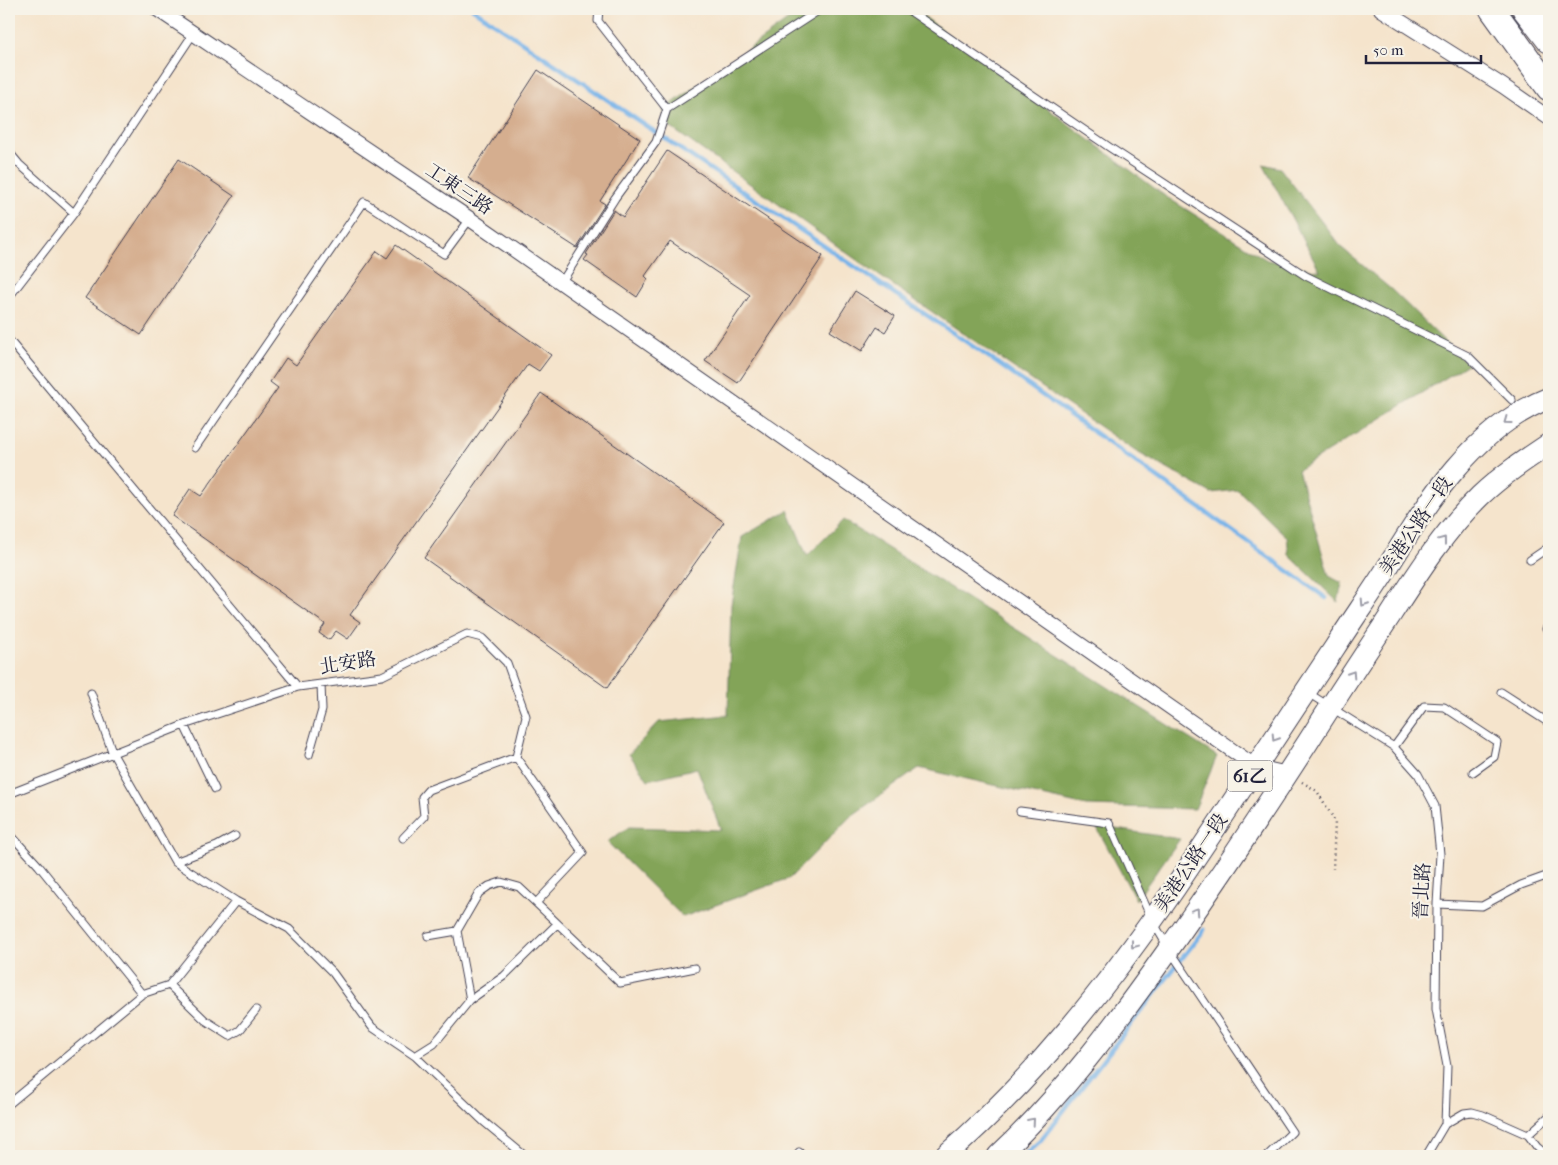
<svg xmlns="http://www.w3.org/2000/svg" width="1558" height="1165" viewBox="0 0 1558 1165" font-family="'IM FELL French Canon','Noto Serif TC',serif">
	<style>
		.forest { fill: #83a459; stroke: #52634a }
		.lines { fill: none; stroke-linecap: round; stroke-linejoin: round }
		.stream { stroke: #77b3e9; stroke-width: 4.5 }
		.building { fill: #d5ae8f }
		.lane-casing { stroke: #423f51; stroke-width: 9 }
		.street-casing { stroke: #423f51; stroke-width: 16 }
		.primary-casing { stroke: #423f51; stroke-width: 23 }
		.highway-casing { stroke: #423f51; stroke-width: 27 }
		.path { stroke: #423f51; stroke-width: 2.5; stroke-dasharray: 1 4; stroke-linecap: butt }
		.lane { stroke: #fff; stroke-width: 7 }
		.street { stroke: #fff; stroke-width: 14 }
		.primary { stroke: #fff; stroke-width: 21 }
		.highway { stroke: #fff; stroke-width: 25 }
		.oneway { stroke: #9c9ca7 }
		.labels { text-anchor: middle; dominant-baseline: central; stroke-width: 4.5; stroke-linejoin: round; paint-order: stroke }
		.shield { fill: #f7f3e8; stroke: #62616f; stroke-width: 1 }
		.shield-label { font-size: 18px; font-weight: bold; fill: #22223b }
		.street-label { font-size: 19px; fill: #22223b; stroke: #f7f3e8 }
	</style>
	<rect width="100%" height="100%" fill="#f7f3e8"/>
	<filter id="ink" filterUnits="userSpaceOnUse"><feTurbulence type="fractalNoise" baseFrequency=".02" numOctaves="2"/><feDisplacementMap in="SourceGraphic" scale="10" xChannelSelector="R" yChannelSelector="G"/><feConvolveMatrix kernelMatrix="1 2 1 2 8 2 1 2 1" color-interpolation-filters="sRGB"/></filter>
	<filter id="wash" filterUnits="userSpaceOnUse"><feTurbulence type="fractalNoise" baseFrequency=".0096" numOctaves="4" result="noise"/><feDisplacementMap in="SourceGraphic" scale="20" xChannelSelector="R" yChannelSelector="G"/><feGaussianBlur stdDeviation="1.12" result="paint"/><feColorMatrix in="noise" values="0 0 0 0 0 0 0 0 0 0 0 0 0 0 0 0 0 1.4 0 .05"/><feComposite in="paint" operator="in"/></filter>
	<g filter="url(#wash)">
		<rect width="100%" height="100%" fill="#f5e4cc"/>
		<!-- forest -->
		<path class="forest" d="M804,9H914L1165,196L1267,260L1320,271L1263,164L1280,168L1342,248L1393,291L1468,364L1298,470L1329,576L1342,583L1338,602L1289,555L1287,537L1238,490L1211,493L1135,451L868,268L670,127L663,110Z
			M788,510L807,556L843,520L1217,756L1195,809L1086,806L919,768L850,817L790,878L683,917L607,842L629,827L721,830L697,768L648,780L629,754L659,722L728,715L731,605L742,537Z
			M1096,826L1180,839L1136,900Z"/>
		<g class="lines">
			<!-- stream -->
			<path class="stream" d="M473,9L990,358L1326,598
				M1023,1156L1040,1141L1204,930"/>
		</g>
		<g id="blocks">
			<!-- building -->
			<path class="building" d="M538,70L640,139L600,201L605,204L577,248L468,178Z
				M667,151L823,256L738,383L705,361L750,295L670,241L645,276L648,279L637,297L584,260L588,255L586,254L614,210L623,217Z
				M179,159L234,196L141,335L85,298Z
				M396,245L551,355L539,371L528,364L350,615L360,622L348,639L336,631L329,640L319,633L325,624L172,516L190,489L201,496L278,388L270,382L286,358L296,365L377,251L387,258Z
				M855,291L895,316L885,332L877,327L862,351L830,331Z
				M541,393L724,522L607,688L424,558Z"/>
		</g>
	</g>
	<g filter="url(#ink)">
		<use href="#blocks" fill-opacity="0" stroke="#423f51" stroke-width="1"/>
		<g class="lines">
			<!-- lane casing -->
			<g class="lane-casing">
				<path id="lane" d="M599,9L598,21L667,109
					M907,9L1109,147L1306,276L1468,356L1512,400
					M9,152L19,164L74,213
					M561,283L615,198L656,142L667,109L821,9
					M9,297L74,213L193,34
					M9,340L298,687
					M195,448L364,202L444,254L470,219
					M1530,560L1549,547
					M1546,629H1549
					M1501,692L1546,721H1549
					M1308,693L1394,747L1418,774L1435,806L1440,854L1437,904L1436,1009L1447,1066L1445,1124
					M184,725L215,789
					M1394,747L1424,706L1444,707L1497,742L1494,757L1473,772
					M309,755L322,710L321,684
					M9,794L184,725L298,687L382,676L467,634L482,638L507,663L526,716L516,757L583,853L536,903L519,887L501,882L489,886L479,893L457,931L470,1000L434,1044L415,1056L372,1027L333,973L289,929L236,901L175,862L113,754L91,693
					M1020,811L1109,823L1152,920L1169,949L1292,1132L1267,1156
					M9,833L39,866L142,994
					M403,838L424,816L422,797L428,790L516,757
					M175,862L217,846L235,836
					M536,903L620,983L695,968
					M1437,904L1482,906L1521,885L1549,875
					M428,936L457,931
					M169,985L205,1020L230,1036L240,1030L256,1010
					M470,1000L504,976L557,924
					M415,1056L483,1121L525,1156
					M9,1104L142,994L169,985L236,901
					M1528,1135L1549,1116
					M799,1152L804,1156
					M1426,1156L1445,1124L1464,1113L1472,1112L1483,1115L1528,1135L1537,1147L1548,1156"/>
			</g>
			<!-- street casing -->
			<g class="street-casing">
				<path id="street" d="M157,9L470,219L1256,767L1288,774
					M1381,9L1503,86L1549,118"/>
			</g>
			<!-- primary casing -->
			<g class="primary-casing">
				<path id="primary" d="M945,1156C1034,1079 1108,985 1175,888C1229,808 1282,727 1335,647C1351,622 1368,598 1384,573C1426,505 1471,429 1549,398
					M998,1156C1062,1096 1115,1025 1166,953C1215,884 1262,813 1308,742C1335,699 1363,657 1390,616C1417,574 1445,530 1480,496C1501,476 1525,460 1549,444"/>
			</g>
			<!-- highway casing -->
			<g class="highway-casing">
				<path id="highway" d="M1492,9L1549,88
					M1525,9L1549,40"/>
			</g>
			<!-- path -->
			<path class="path" d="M1302,782L1317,791L1335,821L1333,869"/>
			<!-- lane -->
			<use href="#lane" class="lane"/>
			<!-- street -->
			<use href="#street" class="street"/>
			<!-- primary -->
			<use href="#primary" class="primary"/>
			<!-- highway -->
			<use href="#highway" class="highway"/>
		</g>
		<!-- one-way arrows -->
		<defs><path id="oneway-chevron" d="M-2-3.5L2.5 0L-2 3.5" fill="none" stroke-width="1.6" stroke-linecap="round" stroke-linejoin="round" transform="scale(1.25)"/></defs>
		<g class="oneway">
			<use href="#oneway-chevron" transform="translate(1507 421) rotate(144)"/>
			<use href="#oneway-chevron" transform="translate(1443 540) rotate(-53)"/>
			<use href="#oneway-chevron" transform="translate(1364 603) rotate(123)"/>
			<use href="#oneway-chevron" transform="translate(1352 674) rotate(-57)"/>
			<use href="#oneway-chevron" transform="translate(1275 738) rotate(123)"/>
			<use href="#oneway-chevron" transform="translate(1196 911) rotate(-56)"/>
			<use href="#oneway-chevron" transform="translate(1134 945) rotate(127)"/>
			<use href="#oneway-chevron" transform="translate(1032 1121) rotate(-49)"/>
		</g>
	</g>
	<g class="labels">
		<!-- shield labels -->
		<rect class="shield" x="1227.5" y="760.5" width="45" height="31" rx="4"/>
		<g class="shield-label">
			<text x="1250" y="776">61乙</text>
		</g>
		<!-- street labels -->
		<g class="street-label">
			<text transform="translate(459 189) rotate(34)">工東三路</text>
			<text transform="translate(1416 526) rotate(-56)">美港公路一段</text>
			<text transform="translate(348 663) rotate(-9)">北安路</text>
			<text transform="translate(1191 863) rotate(-56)">美港公路一段</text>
			<text transform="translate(1422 891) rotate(-87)">晉北路</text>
		</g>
	</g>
	<!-- margin -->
	<rect width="1558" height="1165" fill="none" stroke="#f7f3e8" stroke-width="30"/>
	<!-- scale -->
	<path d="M1366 55v8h115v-8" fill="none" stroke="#22223b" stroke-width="2.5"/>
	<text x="1373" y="55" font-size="15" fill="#22223b" stroke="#f7f3e8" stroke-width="4" paint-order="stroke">50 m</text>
</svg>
